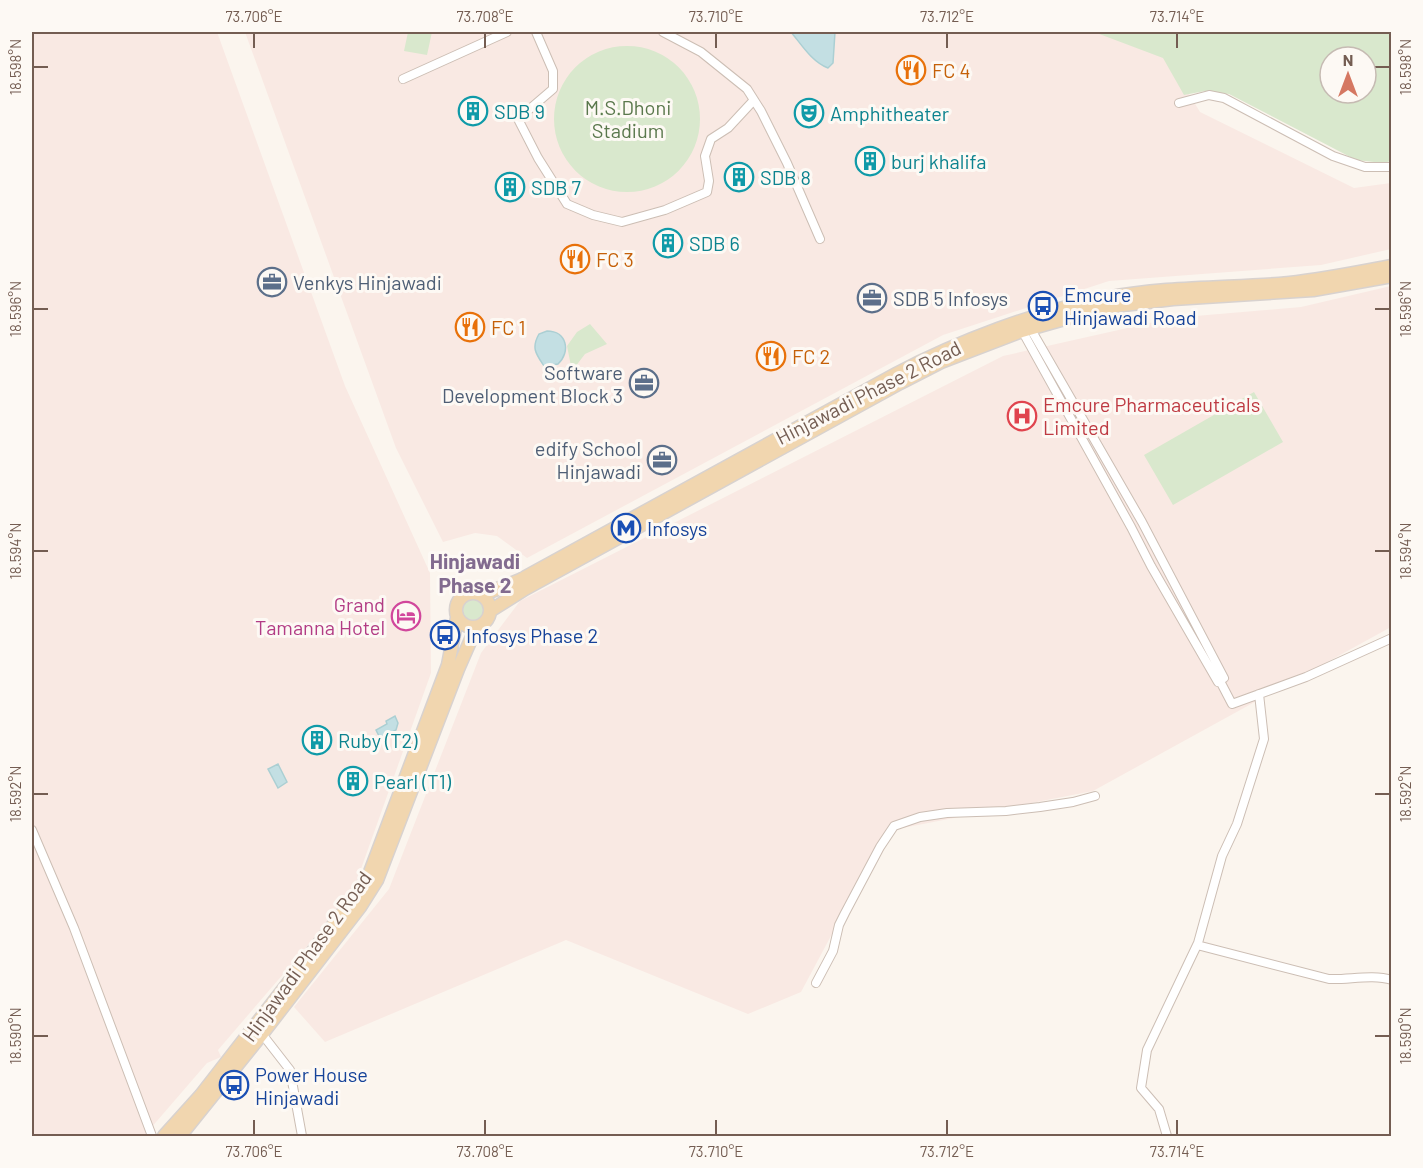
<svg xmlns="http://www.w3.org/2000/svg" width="1423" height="1168" viewBox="0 0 1423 1168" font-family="Barlow,sans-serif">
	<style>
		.commercial { fill: #f9e9e3 }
		.green { fill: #d9e8cd; fill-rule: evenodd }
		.water { fill: #c3dfe3; stroke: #abcfd3; stroke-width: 1.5 }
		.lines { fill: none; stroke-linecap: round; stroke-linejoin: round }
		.minor-casing { stroke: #ccbeb4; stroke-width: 10 }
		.primary-casing { stroke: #d8d2cf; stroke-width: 15 }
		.minor { stroke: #fff; stroke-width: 8 }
		.primary { stroke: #f1d6af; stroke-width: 12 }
		.ticks { fill: none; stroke: #745d52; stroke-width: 2 }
		.labels { text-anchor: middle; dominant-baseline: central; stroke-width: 6; stroke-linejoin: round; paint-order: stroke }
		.food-label { font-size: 20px; fill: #c56008; stroke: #fdf9f4; text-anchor: start }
		.park-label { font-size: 20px; fill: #5a784c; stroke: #fdf9f4 }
		.culture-label { font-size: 20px; fill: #0d838f; stroke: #fdf9f4; text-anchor: start }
		.service-label { font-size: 20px; fill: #4e5e75; stroke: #fdf9f4; text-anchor: start }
		.transit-label { font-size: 20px; fill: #164399; stroke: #fdf9f4; text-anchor: start }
		.street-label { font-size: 20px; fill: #745d52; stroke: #fdf9f4 }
		.health-label { font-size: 20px; fill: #be3a42; stroke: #fdf9f4; text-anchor: start }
		.hotel-label { font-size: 20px; fill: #b23c85; stroke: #fdf9f4; text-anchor: end }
		.neighbourhood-label { font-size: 21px; font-weight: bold; fill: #826b8f; stroke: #fdf9f4 }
		.neatline { fill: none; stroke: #745d52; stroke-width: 2 }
		.ticks-label { font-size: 15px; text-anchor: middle; fill: #745d52 }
	</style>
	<rect width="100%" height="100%" fill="#fbf5ee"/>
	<!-- commercial -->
	<path class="commercial" d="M32,32H217L345,386L430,573L431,673L352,894L218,1050L221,1057L207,1063L144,1136H32Z
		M245,32H1106L1165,54L1200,112L1354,188L1391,183V249L1321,265L1109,281L943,335L527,558L497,536L475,533L443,542L396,448Z
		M1391,286V627L1093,791L887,831L801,992L748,1014L566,940L325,1042L294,1007L389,889L481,653L520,601L1003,356L1172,318L1301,307Z"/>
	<!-- green -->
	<path class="green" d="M408,32H432L427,55L404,51Z
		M1094,32H1391V161L1383,163L1356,160L1229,94L1205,91L1184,95L1163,58ZM1330,57H1366V93H1330Z
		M554 119a73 73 0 1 1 146 0a73 73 0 1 1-146 0Z
		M590,324L607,344L585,354L572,371L567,346L577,332Z
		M1254,392L1283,442L1173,505L1144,455Z
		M463 610a10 10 0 1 1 20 0a10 10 0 1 1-20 0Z"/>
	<!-- water -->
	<path class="water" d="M791,32H835L833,63L828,68C812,62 801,44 791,32Z
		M547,331C567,331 571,352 558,364L544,366C536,354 531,348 539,334Z
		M395,716L398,723L396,730L380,738L376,730L387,724L386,721Z
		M278,764L287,782L278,788L268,769Z"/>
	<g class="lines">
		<!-- minor casing -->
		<g class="minor-casing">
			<path id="minor" d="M536,32L553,71V89L518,119L538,158L567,204L593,215L622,222L665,210L707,192L709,181L705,156L711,139L728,128L754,100
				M663,32L701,52L747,89L761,111L787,163L820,239
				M403,79L507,32
				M1179,103L1209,95L1224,98L1333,156L1365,167H1392
				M1020,327L1131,527L1151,566L1218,682L1224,678L1142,522L1029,326
				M1220,681L1232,704L1306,677L1392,638
				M32,830L74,928L152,1136
				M1197,945L1329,979C1349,980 1372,974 1392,980
				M816,983L833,951L839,925L845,913L880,847L894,826L920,817L947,813L1006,811L1040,807L1073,802L1095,796
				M262,1034L290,1070L302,1136
				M1167,1136L1159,1109L1141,1088L1147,1050L1198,943L1222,856L1237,824L1264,739L1259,694"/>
		</g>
		<!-- primary casing -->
		<g class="primary-casing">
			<path id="primary" d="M456 610a17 17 0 1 1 34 0a17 17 0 1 1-34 0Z
				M482,595L520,580L896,374C957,342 1038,311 1106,298C1163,287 1221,288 1279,284C1317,281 1354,273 1392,266
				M490,611L525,589L900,383L941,362L1022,331L1107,307L1173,299L1313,290L1392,276
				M164,1136L201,1095L352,901L369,875L448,665L457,618
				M180,1136L262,1034L360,907L377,880L458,669L472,637L481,625"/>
		</g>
		<!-- minor -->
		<use href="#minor" class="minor"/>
		<!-- primary -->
		<use href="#primary" class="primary"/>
	</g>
	<!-- ticks -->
	<path class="ticks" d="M254,33V48M485,33V48M716,33V48M947,33V48M1177,33V48M33,67H48M1375,67H1390M33,309H48M1375,309H1390M33,551H48M1375,551H1390M33,794H48M1375,794H1390M33,1036H48M1375,1036H1390M254,1120V1135M485,1120V1135M716,1120V1135M947,1120V1135M1177,1120V1135"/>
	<!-- icons -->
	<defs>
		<g id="restaurant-ring" transform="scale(1.5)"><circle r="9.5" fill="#fdf9f4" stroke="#e8710a" stroke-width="1.5"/><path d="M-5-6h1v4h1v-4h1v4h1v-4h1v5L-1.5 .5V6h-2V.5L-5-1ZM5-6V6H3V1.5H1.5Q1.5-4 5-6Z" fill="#e8710a"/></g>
		<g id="building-ring" transform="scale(1.5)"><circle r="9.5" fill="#fdf9f4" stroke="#0f9aa8" stroke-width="1.5"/><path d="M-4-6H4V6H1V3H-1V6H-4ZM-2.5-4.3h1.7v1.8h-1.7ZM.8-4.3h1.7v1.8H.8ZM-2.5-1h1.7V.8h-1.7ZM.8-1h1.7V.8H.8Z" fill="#0f9aa8"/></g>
		<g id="theatre-ring" transform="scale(1.5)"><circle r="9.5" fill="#fdf9f4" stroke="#0f9aa8" stroke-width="1.5"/><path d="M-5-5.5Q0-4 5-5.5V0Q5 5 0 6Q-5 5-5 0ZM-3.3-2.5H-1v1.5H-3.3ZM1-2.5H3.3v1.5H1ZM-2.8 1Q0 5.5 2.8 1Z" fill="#0f9aa8"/></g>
		<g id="office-ring" transform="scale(1.5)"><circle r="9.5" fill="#fdf9f4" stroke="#5c6f8a" stroke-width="1.5"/><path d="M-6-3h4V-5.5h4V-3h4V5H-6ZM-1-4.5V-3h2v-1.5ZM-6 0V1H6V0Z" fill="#5c6f8a"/></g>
		<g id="bus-ring" transform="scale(1.5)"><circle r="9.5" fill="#fdf9f4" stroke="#1a4fb4" stroke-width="1.5"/><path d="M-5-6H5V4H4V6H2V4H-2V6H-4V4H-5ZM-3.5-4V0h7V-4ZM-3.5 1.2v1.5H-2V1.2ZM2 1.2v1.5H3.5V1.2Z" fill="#1a4fb4"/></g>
		<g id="hospital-ring" transform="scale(1.5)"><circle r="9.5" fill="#fdf9f4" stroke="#e0444e" stroke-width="1.5"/><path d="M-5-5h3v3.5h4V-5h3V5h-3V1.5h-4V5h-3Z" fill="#e0444e"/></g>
		<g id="metro-ring" transform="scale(1.5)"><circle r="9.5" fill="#fdf9f4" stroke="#1a4fb4" stroke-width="1.5"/><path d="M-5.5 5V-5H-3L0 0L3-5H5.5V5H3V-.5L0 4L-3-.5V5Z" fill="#1a4fb4"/></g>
		<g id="hotel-ring" transform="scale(1.5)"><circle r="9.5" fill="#fdf9f4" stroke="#d1479c" stroke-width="1.5"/><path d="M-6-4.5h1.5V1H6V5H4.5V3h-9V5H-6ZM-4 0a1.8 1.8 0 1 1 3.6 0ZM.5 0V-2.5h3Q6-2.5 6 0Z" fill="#d1479c"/></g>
	</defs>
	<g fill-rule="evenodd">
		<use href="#restaurant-ring" x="911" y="70"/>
		<use href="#building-ring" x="473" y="111"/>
		<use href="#theatre-ring" x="809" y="113"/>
		<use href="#building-ring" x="870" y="161"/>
		<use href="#building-ring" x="739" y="177"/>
		<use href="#building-ring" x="510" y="187"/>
		<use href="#building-ring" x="668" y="243"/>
		<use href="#restaurant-ring" x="575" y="259"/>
		<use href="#office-ring" x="272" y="282"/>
		<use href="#office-ring" x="872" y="298"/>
		<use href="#bus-ring" x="1043" y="306"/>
		<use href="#restaurant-ring" x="470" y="327"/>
		<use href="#restaurant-ring" x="771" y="356"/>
		<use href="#office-ring" x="644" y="383"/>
		<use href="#hospital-ring" x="1022" y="416"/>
		<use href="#office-ring" x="662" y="460"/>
		<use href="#metro-ring" x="626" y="528"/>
		<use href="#hotel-ring" x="406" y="616"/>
		<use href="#bus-ring" x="445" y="635"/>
		<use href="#building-ring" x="317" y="740"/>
		<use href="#building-ring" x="353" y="781"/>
		<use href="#bus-ring" x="234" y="1085"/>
	</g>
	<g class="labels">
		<!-- food labels -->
		<g class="food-label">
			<text x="932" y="70">FC 4</text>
			<text x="596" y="259">FC 3</text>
			<text x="491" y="327">FC 1</text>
			<text x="792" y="356">FC 2</text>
		</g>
		<!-- park labels -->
		<g class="park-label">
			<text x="628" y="107">M.S.Dhoni<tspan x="628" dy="23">Stadium</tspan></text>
		</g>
		<!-- culture labels -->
		<g class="culture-label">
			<text x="494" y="111">SDB 9</text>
			<text x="830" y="113">Amphitheater</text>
			<text x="891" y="161">burj khalifa</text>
			<text x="760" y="177">SDB 8</text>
			<text x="531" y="187">SDB 7</text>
			<text x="689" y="243">SDB 6</text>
			<text x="338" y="740">Ruby (T2)</text>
			<text x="374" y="781">Pearl (T1)</text>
		</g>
		<!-- service labels -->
		<g class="service-label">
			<text x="293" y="282">Venkys Hinjawadi</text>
			<text x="893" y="298">SDB 5 Infosys</text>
			<text x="623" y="372" text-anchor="end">Software<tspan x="623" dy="23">Development Block 3</tspan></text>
			<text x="641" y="448" text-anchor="end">edify School<tspan x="641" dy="23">Hinjawadi</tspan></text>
		</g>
		<!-- transit labels -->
		<g class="transit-label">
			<text x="1064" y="294">Emcure<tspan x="1064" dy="23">Hinjawadi Road</tspan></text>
			<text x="647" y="528">Infosys</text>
			<text x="466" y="635">Infosys Phase 2</text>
			<text x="255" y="1074">Power House<tspan x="255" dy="23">Hinjawadi</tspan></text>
		</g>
		<!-- street labels -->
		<g class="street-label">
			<text transform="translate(868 392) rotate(-27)">Hinjawadi Phase 2 Road</text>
			<text transform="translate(306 956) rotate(-54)">Hinjawadi Phase 2 Road</text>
		</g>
		<!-- health labels -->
		<g class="health-label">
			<text x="1043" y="404">Emcure Pharmaceuticals<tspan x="1043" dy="23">Limited</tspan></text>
		</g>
		<!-- hotel labels -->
		<g class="hotel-label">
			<text x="385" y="604">Grand<tspan x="385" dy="23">Tamanna Hotel</tspan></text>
		</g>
		<!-- neighbourhood labels -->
		<g class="neighbourhood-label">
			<text x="475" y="560">Hinjawadi<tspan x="475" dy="24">Phase 2</tspan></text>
		</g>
	</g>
	<!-- border -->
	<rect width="1423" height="1168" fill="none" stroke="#fdf9f4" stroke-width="66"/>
	<!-- north arrow -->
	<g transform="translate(1348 75)"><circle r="28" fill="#fdf9f4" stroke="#c6bbb3" stroke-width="1.5"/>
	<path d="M0-4.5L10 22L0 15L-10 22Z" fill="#d57862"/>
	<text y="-9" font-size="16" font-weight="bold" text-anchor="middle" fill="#745d52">N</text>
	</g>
	<rect x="33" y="33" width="1357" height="1102" class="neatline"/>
	<g class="ticks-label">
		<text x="254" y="22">73.706°E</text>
		<text x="485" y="22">73.708°E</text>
		<text x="716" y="22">73.710°E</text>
		<text x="947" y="22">73.712°E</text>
		<text x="1177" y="22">73.714°E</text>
		<text transform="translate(16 67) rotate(-90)" y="5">18.598°N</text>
		<text transform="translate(1406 67) rotate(-90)" y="5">18.598°N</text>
		<text transform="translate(16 309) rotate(-90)" y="5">18.596°N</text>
		<text transform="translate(1406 309) rotate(-90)" y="5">18.596°N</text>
		<text transform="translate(16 551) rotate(-90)" y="5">18.594°N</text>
		<text transform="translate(1406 551) rotate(-90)" y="5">18.594°N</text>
		<text transform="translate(16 794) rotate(-90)" y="5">18.592°N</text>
		<text transform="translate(1406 794) rotate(-90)" y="5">18.592°N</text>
		<text transform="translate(16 1036) rotate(-90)" y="5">18.590°N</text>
		<text transform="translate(1406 1036) rotate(-90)" y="5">18.590°N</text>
		<text x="254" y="1157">73.706°E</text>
		<text x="485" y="1157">73.708°E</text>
		<text x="716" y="1157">73.710°E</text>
		<text x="947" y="1157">73.712°E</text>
		<text x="1177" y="1157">73.714°E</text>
	</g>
</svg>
